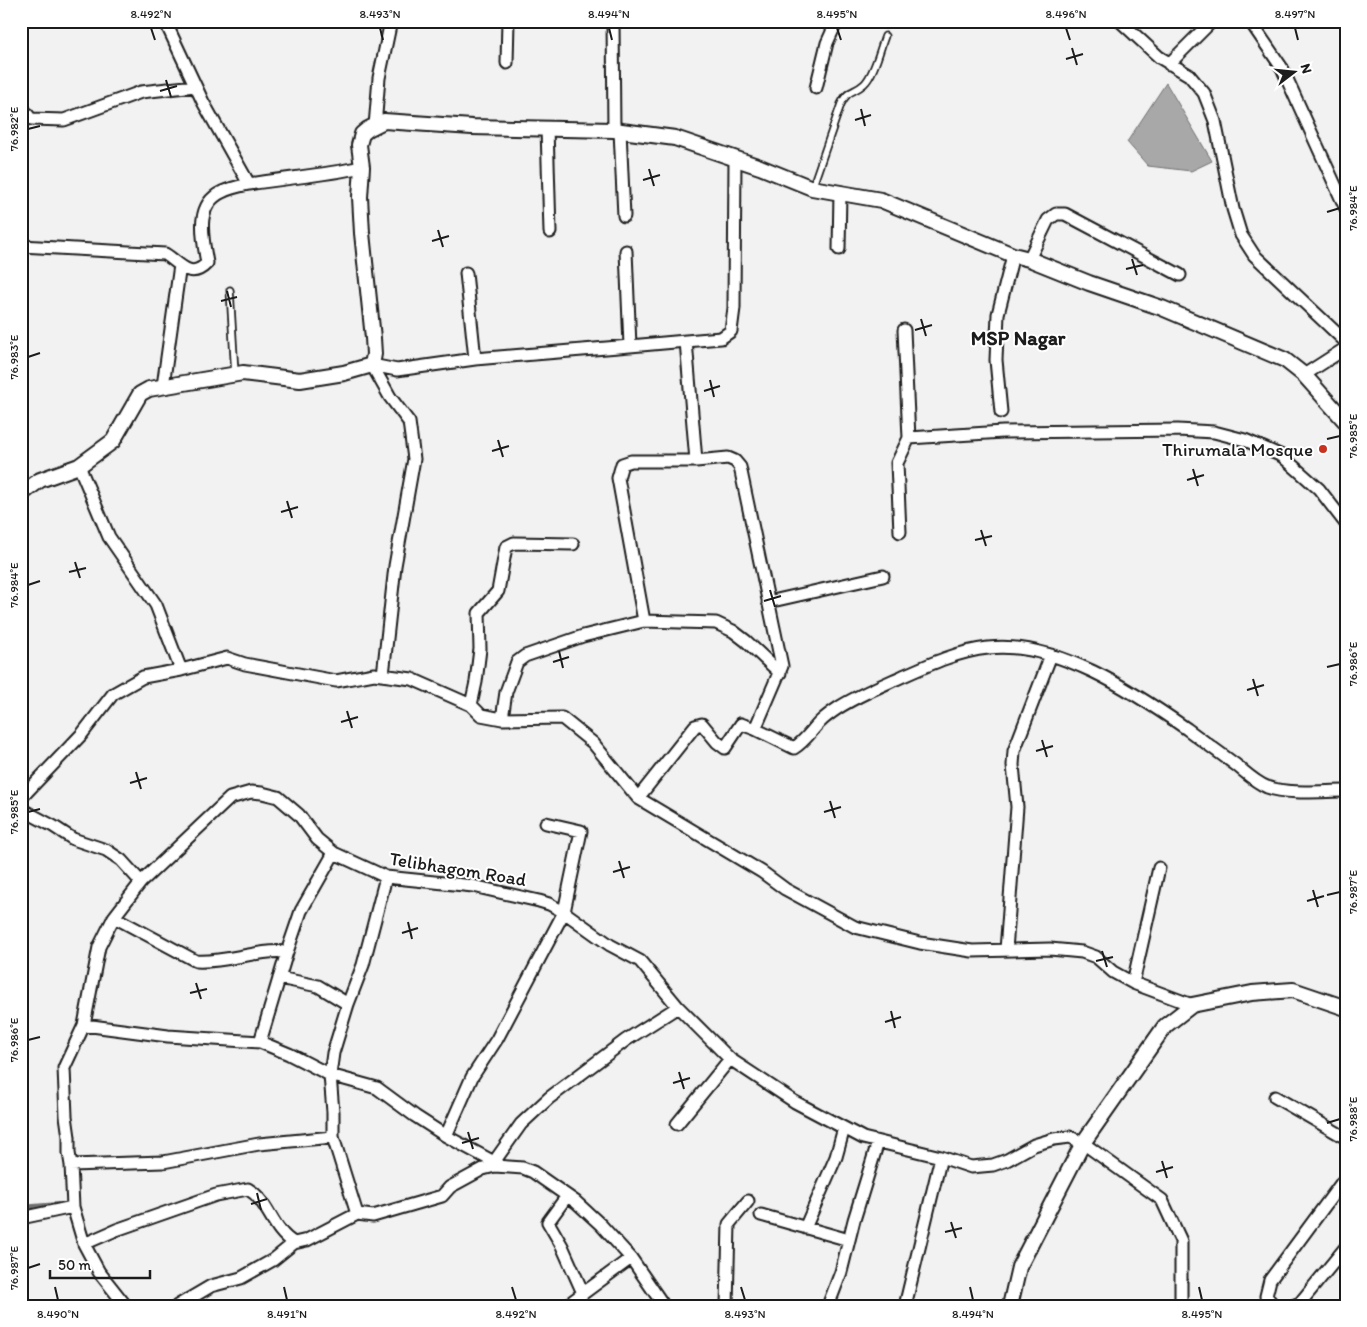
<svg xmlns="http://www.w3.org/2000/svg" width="1367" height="1327" viewBox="0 0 1367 1327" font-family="Itim,sans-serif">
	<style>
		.water { fill: #a8a8a8; stroke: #707070 }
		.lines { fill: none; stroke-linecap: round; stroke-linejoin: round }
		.stream { stroke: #707070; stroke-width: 4 }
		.service-casing { stroke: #1c1c1c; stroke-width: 9 }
		.minor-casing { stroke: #1c1c1c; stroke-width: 15 }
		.tertiary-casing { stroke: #1c1c1c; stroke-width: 18 }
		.service { stroke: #fff; stroke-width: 5.5 }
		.minor { stroke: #fff; stroke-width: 11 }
		.tertiary { stroke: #fff; stroke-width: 14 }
		.ticks { fill: none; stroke: #1c1c1c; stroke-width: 2 }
		.poi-dot { fill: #c8321e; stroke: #fff; stroke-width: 2 }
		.labels { text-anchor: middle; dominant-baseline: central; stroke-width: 4; stroke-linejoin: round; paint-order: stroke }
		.poi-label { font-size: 19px; fill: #1c1c1c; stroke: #fff; text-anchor: end }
		.street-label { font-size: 19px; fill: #1c1c1c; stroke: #fff }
		.neighbourhood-label { font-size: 20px; font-weight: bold; fill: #1c1c1c; stroke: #fff }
		.neatline { fill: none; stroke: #1c1c1c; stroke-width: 2 }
		.ticks-label { font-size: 12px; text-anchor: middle; fill: #1c1c1c }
	</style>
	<rect width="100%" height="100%" fill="#f2f2f2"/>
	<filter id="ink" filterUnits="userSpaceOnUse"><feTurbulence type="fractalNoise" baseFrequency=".02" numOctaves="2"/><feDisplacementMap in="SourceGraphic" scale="10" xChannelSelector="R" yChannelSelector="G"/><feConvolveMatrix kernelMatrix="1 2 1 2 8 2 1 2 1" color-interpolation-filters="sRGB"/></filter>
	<g filter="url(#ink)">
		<!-- water -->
		<path class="water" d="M1166,83L1212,161L1191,171L1148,166L1127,142Z"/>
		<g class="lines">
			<!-- stream -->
			<path class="stream" d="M21,1207L58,1204"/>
			<!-- service casing -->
			<g class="service-casing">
				<path id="service" d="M812,188L841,104C849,88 853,94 864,84C874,75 880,49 885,36
					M230,290L235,374"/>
			</g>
			<!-- minor casing -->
			<g class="minor-casing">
				<path id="minor" d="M165,21L203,102L249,184C287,178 325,175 362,167
					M613,21L614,130
					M1120,21L1159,57L1189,75L1204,93L1215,121L1233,209L1241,235L1254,255L1346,342
					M1250,21L1282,68L1346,209
					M507,63L508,21
					M1169,64L1212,21
					M816,88L827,43L837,21
					M21,106L31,119L64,120L141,92L195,86
					M375,126L379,78L391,21
					M547,128L550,232
					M620,131L624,216
					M21,246L165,254C180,263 190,281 207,263C203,239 194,205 222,192C230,188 240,186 249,184
					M839,249L840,193
					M626,251L630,346L686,341
					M1029,259L1048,220L1056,214H1065L1180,275
					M466,273L475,359
					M372,365L390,397L409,422L414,459L395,566L383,675
					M372,365L397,370L475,359L630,346
					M1304,375L1346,348
					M163,386L180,265
					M1001,412L996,360L998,314L1013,255
					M909,438L1003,432L1178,430L1214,432L1245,440L1282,456L1319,489L1346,524
					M696,461L686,341L721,338L731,331L734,308L735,158
					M79,466L109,537L156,605L181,670
					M900,532L897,463L909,438L904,330
					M768,602L883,576
					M644,621L618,478L622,464L631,461H696L728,458L735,461L740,467L782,666L755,729L794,748C805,741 811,731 820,722C825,717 832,712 838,708C858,695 881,686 903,676C930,664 959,651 988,648C1056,640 1134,692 1187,729C1203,741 1220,753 1236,765C1246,773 1255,782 1267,787C1289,795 1322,791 1346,791
					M471,705L476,682L480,649L479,613L498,591L506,547L514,543L573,544
					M502,719L506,692L517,662L525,656L583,636L644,621L716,623L733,631L746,641L780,673
					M21,798L82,734L113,694L143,677L181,670L227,658L245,664L336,681L374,674L412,679L471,705L481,715L502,719L562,718L593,743L638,798L762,872L785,889L855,927L920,943L972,951L1050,949L1082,952L1096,957L1113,972L1133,983L1192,1005
					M638,798L695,726L702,724L717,742L725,748L741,724L755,729
					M21,809L53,826L73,839L106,850L121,860L141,882
					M386,877L363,965L348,1004L333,1053L330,1075L333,1112V1137L357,1214L373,1216L442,1196L450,1187L483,1169L495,1166L523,1168L533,1172L576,1202L601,1225L631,1258L664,1306
					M114,917L196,961C227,963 257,949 287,952
					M1006,950L1017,807L1013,765L1014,751L1051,655
					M279,978L318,986L348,1004
					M1133,983L1159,868
					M84,1025L168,1036L260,1042L289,1054L330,1075L377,1088L415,1116L446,1136L494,1162
					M260,1042L287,952L301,911L334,853
					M1275,1097L1346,1138
					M677,1124L730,1059
					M446,1136L472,1077L497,1039L564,912L581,831L546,823
					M71,1165L163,1162L259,1144L333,1137
					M495,1166L494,1162L521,1124L549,1098L626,1040L678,1007
					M567,1196L548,1222L562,1246L583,1293
					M761,1215L849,1240
					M21,1218L73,1207
					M805,1228L836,1157L844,1128
					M84,1244L116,1230L216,1195L248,1189C269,1201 272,1231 294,1243L307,1240L357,1214
					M126,1306L99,1272L84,1244L73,1207L71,1165L69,1153V1137L66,1116L64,1068L84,1025L99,947L114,917L141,882L230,798L251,792L262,793L278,797L299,815L317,839L334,853L386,877L473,886L539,901L549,904L564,912L610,945L640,961L678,1007L730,1059L795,1102L863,1138L941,1157L971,1167L993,1165L1007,1160L1034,1145L1054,1139L1070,1137L1083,1143L1162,1200L1181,1241V1306
					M177,1306L211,1286L241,1278L273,1260L294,1243
					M566,1306L631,1258
					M727,1306L729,1224L748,1201
					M828,1306L841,1272L854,1220L878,1142
					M905,1306L941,1157
					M1274,1306L1266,1296L1270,1280L1346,1177
					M1293,1306L1300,1303L1346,1247"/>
			</g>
			<!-- tertiary casing -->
			<g class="tertiary-casing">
				<path id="tertiary" d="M21,494L40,480L79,466L113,441L140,394L149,389L243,373L300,380L344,373L372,365L374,354L373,338L362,233L360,197L362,167L359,145L362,134L368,129L384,121L472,127L614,130L675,138L760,167L812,188L881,200L1013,255L1029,259L1089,283L1162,308L1285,360L1304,375L1346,422
					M1010,1306L1019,1267L1083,1143L1165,1026L1192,1005L1252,993L1293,990L1346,1008"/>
			</g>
			<!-- service -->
			<use href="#service" class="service"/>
			<!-- minor -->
			<use href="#minor" class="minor"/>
			<!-- tertiary -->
			<use href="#tertiary" class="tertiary"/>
		</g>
	</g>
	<!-- ticks -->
	<path class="ticks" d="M151,28L155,40M380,28L383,40M609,28L612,40M837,28L841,40M1066,28L1070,40M1295,28L1298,40M1072,48L1077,65M1066,59L1083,54M166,80L171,97M160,91L177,86M861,109L865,126M855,120L871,115M28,129L40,126M649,169L654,186M643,180L660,175M1327,212L1340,208M438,230L443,247M432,241L449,236M1132,259L1137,275M1126,269L1143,265M227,291L231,307M221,301L237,297M921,319L926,336M915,330L932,325M28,357L40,353M710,380L714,397M704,391L720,386M1327,439L1340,436M498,440L503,457M492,451L509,446M1193,469L1198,486M1187,480L1204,475M287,501L292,518M281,512L298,507M981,530L986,546M975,540L992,536M75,562L80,578M69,572L86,568M28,585L40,581M770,590L775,607M764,601L781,596M559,651L563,668M553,662L569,657M1327,667L1340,664M1253,679L1258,696M1247,690L1264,685M347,711L352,728M341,722L358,717M1042,740L1047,757M1036,751L1053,746M136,772L141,789M130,783L147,778M830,801L835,818M28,812L40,809M824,812L841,807M619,861L624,878M613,872L630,867M1313,890L1318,907M1327,895L1340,892M1307,901L1324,896M408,922L412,939M402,933L418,928M1102,951L1107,967M1096,961L1113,957M196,983L201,999M190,993L207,989M891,1011L895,1028M885,1022L901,1017M28,1040L40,1037M679,1072L684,1089M673,1083L690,1078M1327,1123L1340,1119M468,1132L473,1149M462,1143L479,1138M1162,1161L1167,1178M1156,1172L1173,1167M257,1193L261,1210M251,1204L267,1199M951,1222L956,1238M945,1232L962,1228M28,1268L40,1264M55,1287L58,1300M284,1287L287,1300M512,1287L516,1300M741,1287L745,1300M970,1287L973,1300M1199,1287L1202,1300"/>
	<!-- markers -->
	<circle class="poi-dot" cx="1323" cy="449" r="5"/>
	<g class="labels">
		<!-- poi labels -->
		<g class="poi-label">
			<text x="1313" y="449">Thirumala Mosque</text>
		</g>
		<!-- street labels -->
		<g class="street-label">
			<text transform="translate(458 869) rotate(9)">Telibhagom Road</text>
		</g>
		<!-- neighbourhood labels -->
		<g class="neighbourhood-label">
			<text x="1018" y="338">MSP Nagar</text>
		</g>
	</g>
	<!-- margin -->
	<rect width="1367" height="1327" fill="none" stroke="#fff" stroke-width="55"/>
	<!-- north arrow -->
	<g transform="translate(1294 72) rotate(74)" stroke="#ffffff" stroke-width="4" paint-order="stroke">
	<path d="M0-4L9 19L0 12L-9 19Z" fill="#1c1c1c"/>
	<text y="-8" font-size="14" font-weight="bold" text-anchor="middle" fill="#1c1c1c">N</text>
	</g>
	<!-- scale -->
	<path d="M50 1270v8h100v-8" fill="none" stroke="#1c1c1c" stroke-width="2.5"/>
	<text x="58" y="1270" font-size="15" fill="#1c1c1c" stroke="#ffffff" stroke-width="4" paint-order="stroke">50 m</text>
	<rect x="28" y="28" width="1312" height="1272" class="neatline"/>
	<g class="ticks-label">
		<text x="151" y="18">8.492°N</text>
		<text x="380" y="18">8.493°N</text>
		<text x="609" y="18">8.494°N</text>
		<text x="837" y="18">8.495°N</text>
		<text x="1066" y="18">8.496°N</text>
		<text x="1295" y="18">8.497°N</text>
		<text transform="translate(14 129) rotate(-90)" y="4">76.982°E</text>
		<text transform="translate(1353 208) rotate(-90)" y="4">76.984°E</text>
		<text transform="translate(14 357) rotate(-90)" y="4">76.983°E</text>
		<text transform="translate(1353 436) rotate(-90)" y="4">76.985°E</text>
		<text transform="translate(14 585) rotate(-90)" y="4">76.984°E</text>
		<text transform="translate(1353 664) rotate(-90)" y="4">76.986°E</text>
		<text transform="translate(14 812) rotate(-90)" y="4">76.985°E</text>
		<text transform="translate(1353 892) rotate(-90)" y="4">76.987°E</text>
		<text transform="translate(14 1040) rotate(-90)" y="4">76.986°E</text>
		<text transform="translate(1353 1119) rotate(-90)" y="4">76.988°E</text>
		<text transform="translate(14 1268) rotate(-90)" y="4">76.987°E</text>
		<text x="58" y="1318">8.490°N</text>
		<text x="287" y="1318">8.491°N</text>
		<text x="516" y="1318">8.492°N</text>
		<text x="745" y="1318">8.493°N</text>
		<text x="973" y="1318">8.494°N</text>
		<text x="1202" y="1318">8.495°N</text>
	</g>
</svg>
